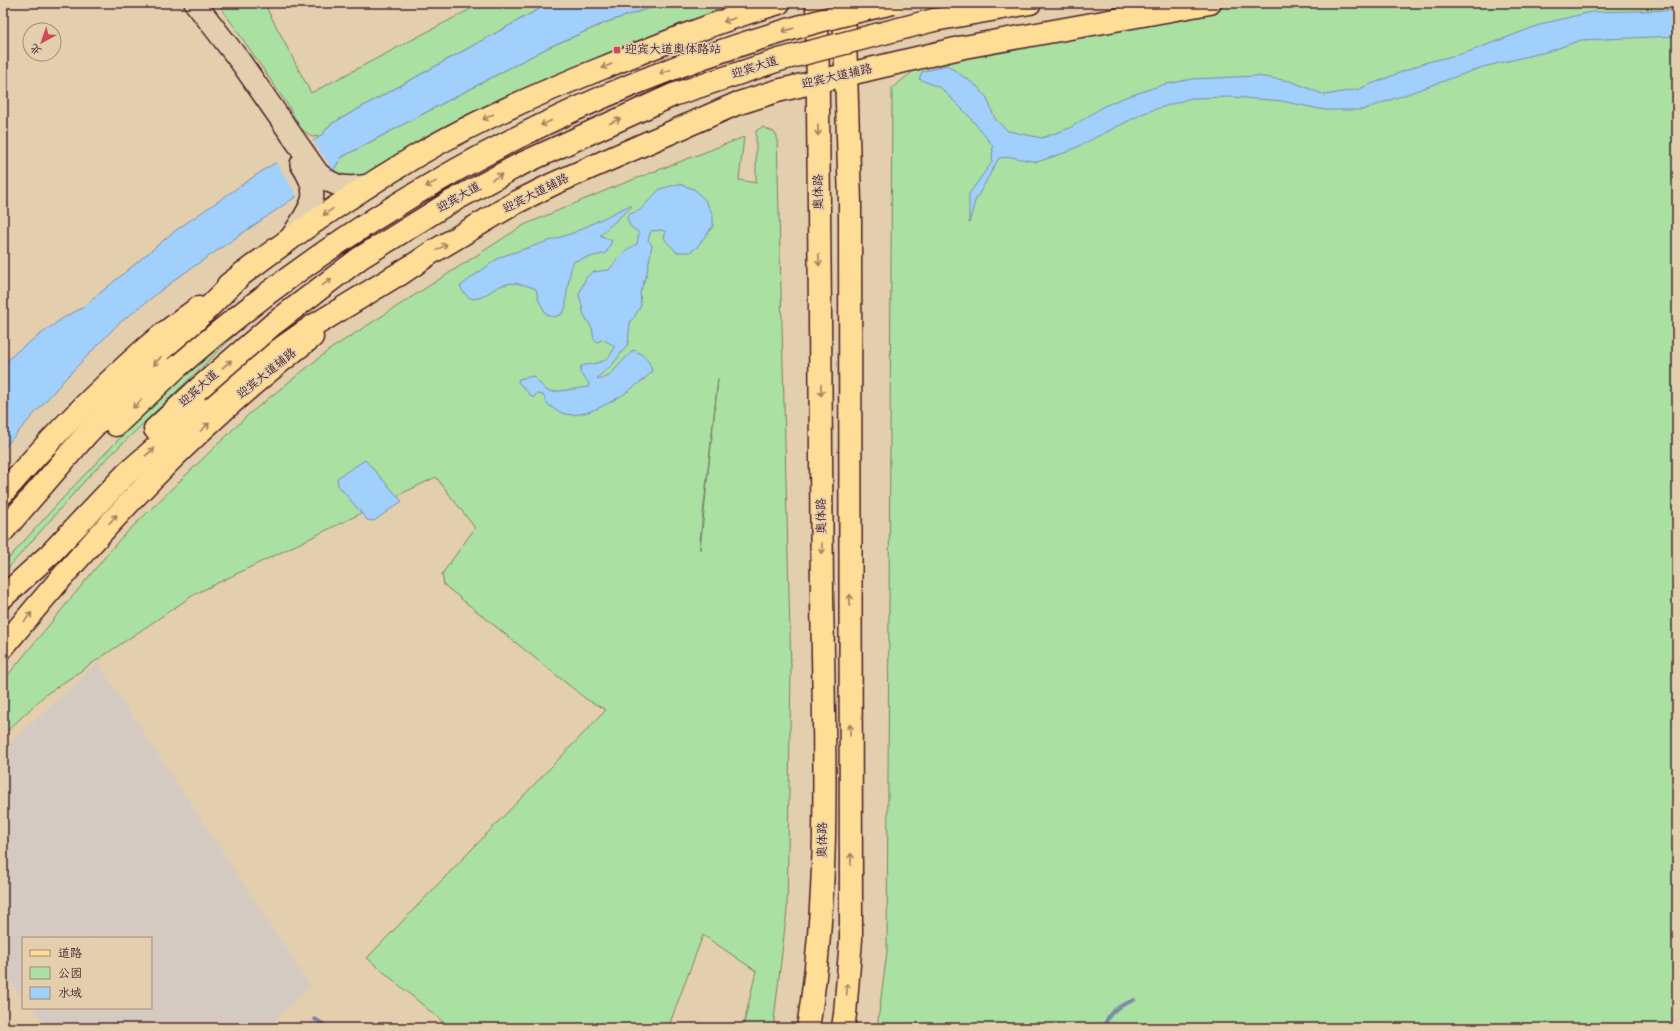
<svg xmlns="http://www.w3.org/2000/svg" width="1680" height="1031" viewBox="0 0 1680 1031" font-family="Mynerve,'LXGW WenKai TC',sans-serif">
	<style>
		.built { fill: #d5cac1 }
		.green { fill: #aae0a2; stroke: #7a8066; fill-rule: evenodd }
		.water { fill: #a1d0fd; stroke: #7e89a9 }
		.pier { fill: #e3cfad }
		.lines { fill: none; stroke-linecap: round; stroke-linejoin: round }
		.stream { stroke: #7e89a9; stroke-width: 4 }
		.minor-casing { stroke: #4a1f2b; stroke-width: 24 }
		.major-casing { stroke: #4a1f2b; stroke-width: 25 }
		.highway-casing { stroke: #4a1f2b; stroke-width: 25 }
		.minor { stroke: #e3cfad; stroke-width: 21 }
		.major { stroke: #fedd96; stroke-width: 22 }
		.highway { stroke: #fedd96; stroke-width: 22 }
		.highway-bridge-casing { stroke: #4a1f2b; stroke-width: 25; stroke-linecap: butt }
		.highway-bridge { stroke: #fedd96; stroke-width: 22 }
		.oneway { stroke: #a47e60 }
		.poi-dot { fill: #d1495b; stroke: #e3cfad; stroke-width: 1.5 }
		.labels { text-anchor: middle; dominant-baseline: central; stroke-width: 3.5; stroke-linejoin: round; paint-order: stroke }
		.poi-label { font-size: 12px; fill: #4a1f2b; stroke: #e3cfad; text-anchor: start }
		.street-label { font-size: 12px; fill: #4a1f2b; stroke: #e3cfad }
	</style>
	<rect width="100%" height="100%" fill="#e3cfad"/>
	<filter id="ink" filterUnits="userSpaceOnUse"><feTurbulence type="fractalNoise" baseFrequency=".025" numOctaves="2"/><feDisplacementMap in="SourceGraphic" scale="8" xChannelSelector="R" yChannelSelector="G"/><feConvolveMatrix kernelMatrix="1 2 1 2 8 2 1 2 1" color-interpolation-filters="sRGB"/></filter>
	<g filter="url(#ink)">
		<!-- built -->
		<path class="built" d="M98,663L311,986L267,1028H49L32,1008H151V938H23V998L3,974V749Z"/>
		<!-- green -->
		<path class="green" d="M218,3H264L311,93L482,3H550L331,124L321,136L312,137L300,128L289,107Z
			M665,3H752L561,84L354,198L332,172L342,157L547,48L607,22Z
			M1177,3H1677V1028H877L887,952L892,88L948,44Z
			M762,127L774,132L777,136L791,670L787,910L773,1028H743L756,971L703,935L668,1028H450L367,958L606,710L586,699L444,585L442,574L475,528L436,477L195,594L45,695L3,735V681L119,540L249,414L329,350L524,225L609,189L744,137L739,180L756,183V131ZM718,379L700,550V540Z
			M238,332L89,476L3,574V565C44,518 86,472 131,427C164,393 199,359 238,332Z"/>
		<!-- water -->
		<path class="water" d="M550,3H665L607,22L547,48L342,157L332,172L177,278L117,325L66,378L3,449V366L16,352L63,318L82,308L176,230L265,169L321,136L331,124Z
			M1677,10V36L1581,40L1550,51L1483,67L1362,110H1324L1282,101L1233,97L1191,98L1144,113L1067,152L1037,162L1011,157L999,158L975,201L969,223V194L992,162L993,146L968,115L941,88L919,79L922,72L947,65L978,87L987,98L995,119L1008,131L1042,138L1070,128L1104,106L1123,98L1162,85L1192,79L1257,76L1290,81L1325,95L1359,89L1424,63L1468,52L1545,23L1591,12Z
			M679,184L694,189L705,200L713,215V226L697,247L690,252H676C672,246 667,244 664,237L666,232L661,230L651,231L648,240L652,245L647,273L640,292L641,305L635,316L630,322L628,344L613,364L597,378L599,380L609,376L633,350C644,354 650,361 652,372C636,388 586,423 562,413C558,411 550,407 547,403C545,401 545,398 543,395L536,394L533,398L518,382L519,379L533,376L546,390L552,392L588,387L589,383L580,373L581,366C594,363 611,364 614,346L603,339L598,342L594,340L592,328L584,315L579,294L586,278L592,272L609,270C618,259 624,250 637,244L639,233L630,226L627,218L629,214L639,211L660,189Z
			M628,206H632L600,235L612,241L606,253L574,261C570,267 565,300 566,307L562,314L554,317L547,315L539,301L536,289C526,285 514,281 503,285C486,291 473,312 460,286L500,257L573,233Z
			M365,460L402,501L374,521L367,520L338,485L337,478Z"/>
		<!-- pier -->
		<path class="pier" d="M312,139L334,172L298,197L275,161Z"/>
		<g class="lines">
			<!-- stream -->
			<path class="stream" d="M315,1019L329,1028
				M1104,1028C1108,1011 1119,1006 1134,1000"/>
			<!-- minor casing -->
			<g class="minor-casing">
				<path id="minor" d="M195,3L240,61L318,173C336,189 348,188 370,185
					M292,236C311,205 323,197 301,164"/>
			</g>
			<!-- major casing -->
			<g class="major-casing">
				<path id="major" d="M399,275L431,253L515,203L553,184L736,104L777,91L964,47L1210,3
					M228,285C289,238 351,195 416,156C475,121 537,94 600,69C659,45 718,21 779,3
					M3,493C47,442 96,392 147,347C163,333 181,321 198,308
					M3,647C97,533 193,427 312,337
					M808,1028C831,885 824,740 822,596C821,398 819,201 817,3
					M843,1028L845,1014L851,939L850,203L844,3"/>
			</g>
			<!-- highway casing -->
			<g class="highway-casing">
				<path id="highway" d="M934,20L1030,3
					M116,425L176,368
					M155,429L197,390
					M3,531L85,436L176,340L243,273
					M3,597L50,554L126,474L187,420L257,365L310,328L415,264"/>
			</g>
			<!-- minor -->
			<use href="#minor" class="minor"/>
			<!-- major -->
			<use href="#major" class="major"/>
			<!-- highway -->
			<use href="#highway" class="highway"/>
			<!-- highway-bridge casing -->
			<g class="highway-bridge-casing">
				<path id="highway-bridge" d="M176,368C381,189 628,61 893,3
					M197,390L272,325L360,258L447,204L519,165L673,95L779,60L934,20"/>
			</g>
			<!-- highway-bridge -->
			<use href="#highway-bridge" class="highway-bridge"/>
		</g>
		<!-- one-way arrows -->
		<defs><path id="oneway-shaft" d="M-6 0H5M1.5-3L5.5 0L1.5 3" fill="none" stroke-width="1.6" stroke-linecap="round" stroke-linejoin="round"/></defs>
		<g class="oneway">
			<use href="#oneway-shaft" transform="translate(729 20) rotate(161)"/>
			<use href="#oneway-shaft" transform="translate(788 30) rotate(164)"/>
			<use href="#oneway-shaft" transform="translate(607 66) rotate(158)"/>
			<use href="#oneway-shaft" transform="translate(665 72) rotate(158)"/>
			<use href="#oneway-shaft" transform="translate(488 117) rotate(152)"/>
			<use href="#oneway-shaft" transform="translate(615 121) rotate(-24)"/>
			<use href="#oneway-shaft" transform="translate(546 123) rotate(155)"/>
			<use href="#oneway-shaft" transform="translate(818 130) rotate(89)"/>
			<use href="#oneway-shaft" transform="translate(497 177) rotate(-29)"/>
			<use href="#oneway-shaft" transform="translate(431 184) rotate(151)"/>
			<use href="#oneway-shaft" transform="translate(328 212) rotate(146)"/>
			<use href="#oneway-shaft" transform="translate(442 247) rotate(-31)"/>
			<use href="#oneway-shaft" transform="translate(819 260) rotate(89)"/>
			<use href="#oneway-shaft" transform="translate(327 282) rotate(-36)"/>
			<use href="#oneway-shaft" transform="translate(157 361) rotate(134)"/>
			<use href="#oneway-shaft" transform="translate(227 364) rotate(-41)"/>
			<use href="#oneway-shaft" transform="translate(821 390) rotate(89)"/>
			<use href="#oneway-shaft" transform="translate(137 404) rotate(136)"/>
			<use href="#oneway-shaft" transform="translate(205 427) rotate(-41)"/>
			<use href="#oneway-shaft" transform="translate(150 452) rotate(-41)"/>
			<use href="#oneway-shaft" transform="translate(113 519) rotate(-48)"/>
			<use href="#oneway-shaft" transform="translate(822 548) rotate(89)"/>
			<use href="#oneway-shaft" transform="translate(850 600) rotate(-90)"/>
			<use href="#oneway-shaft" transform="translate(28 617) rotate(-51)"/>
			<use href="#oneway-shaft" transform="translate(850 730) rotate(-90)"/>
			<use href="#oneway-shaft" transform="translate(851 859) rotate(-90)"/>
			<use href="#oneway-shaft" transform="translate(847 989) rotate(-86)"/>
		</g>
	</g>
	<!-- markers -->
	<rect class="poi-dot" x="613" y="46" width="8" height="8" rx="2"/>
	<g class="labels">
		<!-- poi labels -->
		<g class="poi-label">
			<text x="625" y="50">迎宾大道奥体路站</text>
		</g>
		<!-- street labels -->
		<g class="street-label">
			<text transform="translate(755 68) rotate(-18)">迎宾大道</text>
			<text transform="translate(837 77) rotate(-13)">迎宾大道辅路</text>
			<text transform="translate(819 192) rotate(-91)">奥体路</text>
			<text transform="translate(536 194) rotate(-27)">迎宾大道辅路</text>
			<text transform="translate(459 198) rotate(-30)">迎宾大道</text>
			<text transform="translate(267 374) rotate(-39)">迎宾大道辅路</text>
			<text transform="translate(199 389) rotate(-42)">迎宾大道</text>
			<text transform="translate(822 516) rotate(-91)">奥体路</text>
			<text transform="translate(823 840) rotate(-89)">奥体路</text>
		</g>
	</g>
	<!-- margin -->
	<rect width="1680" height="1031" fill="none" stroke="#e3cfad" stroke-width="16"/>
	<rect x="8" y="8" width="1664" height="1015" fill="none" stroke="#4a1f2b" stroke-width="1.5" filter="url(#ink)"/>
	<!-- legend -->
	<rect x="22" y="937" width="130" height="72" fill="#e3cfad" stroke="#a68979"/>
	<rect x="30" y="950" width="20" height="6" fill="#fedd96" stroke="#a68979"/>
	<text x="58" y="957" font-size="12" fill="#4a1f2b">道路</text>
	<rect x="30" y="967" width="20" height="12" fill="#aae0a2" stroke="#a68979"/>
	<text x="58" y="977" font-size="12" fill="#4a1f2b">公园</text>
	<rect x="30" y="987" width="20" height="12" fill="#a1d0fd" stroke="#a68979"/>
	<text x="58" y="997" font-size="12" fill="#4a1f2b">水域</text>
	<!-- north arrow -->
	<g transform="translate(42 42) rotate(220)"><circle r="19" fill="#e3cfad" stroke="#a68979"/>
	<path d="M0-3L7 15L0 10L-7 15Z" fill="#d1495b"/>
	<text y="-6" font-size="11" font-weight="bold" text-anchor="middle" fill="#4a1f2b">北</text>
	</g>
</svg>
